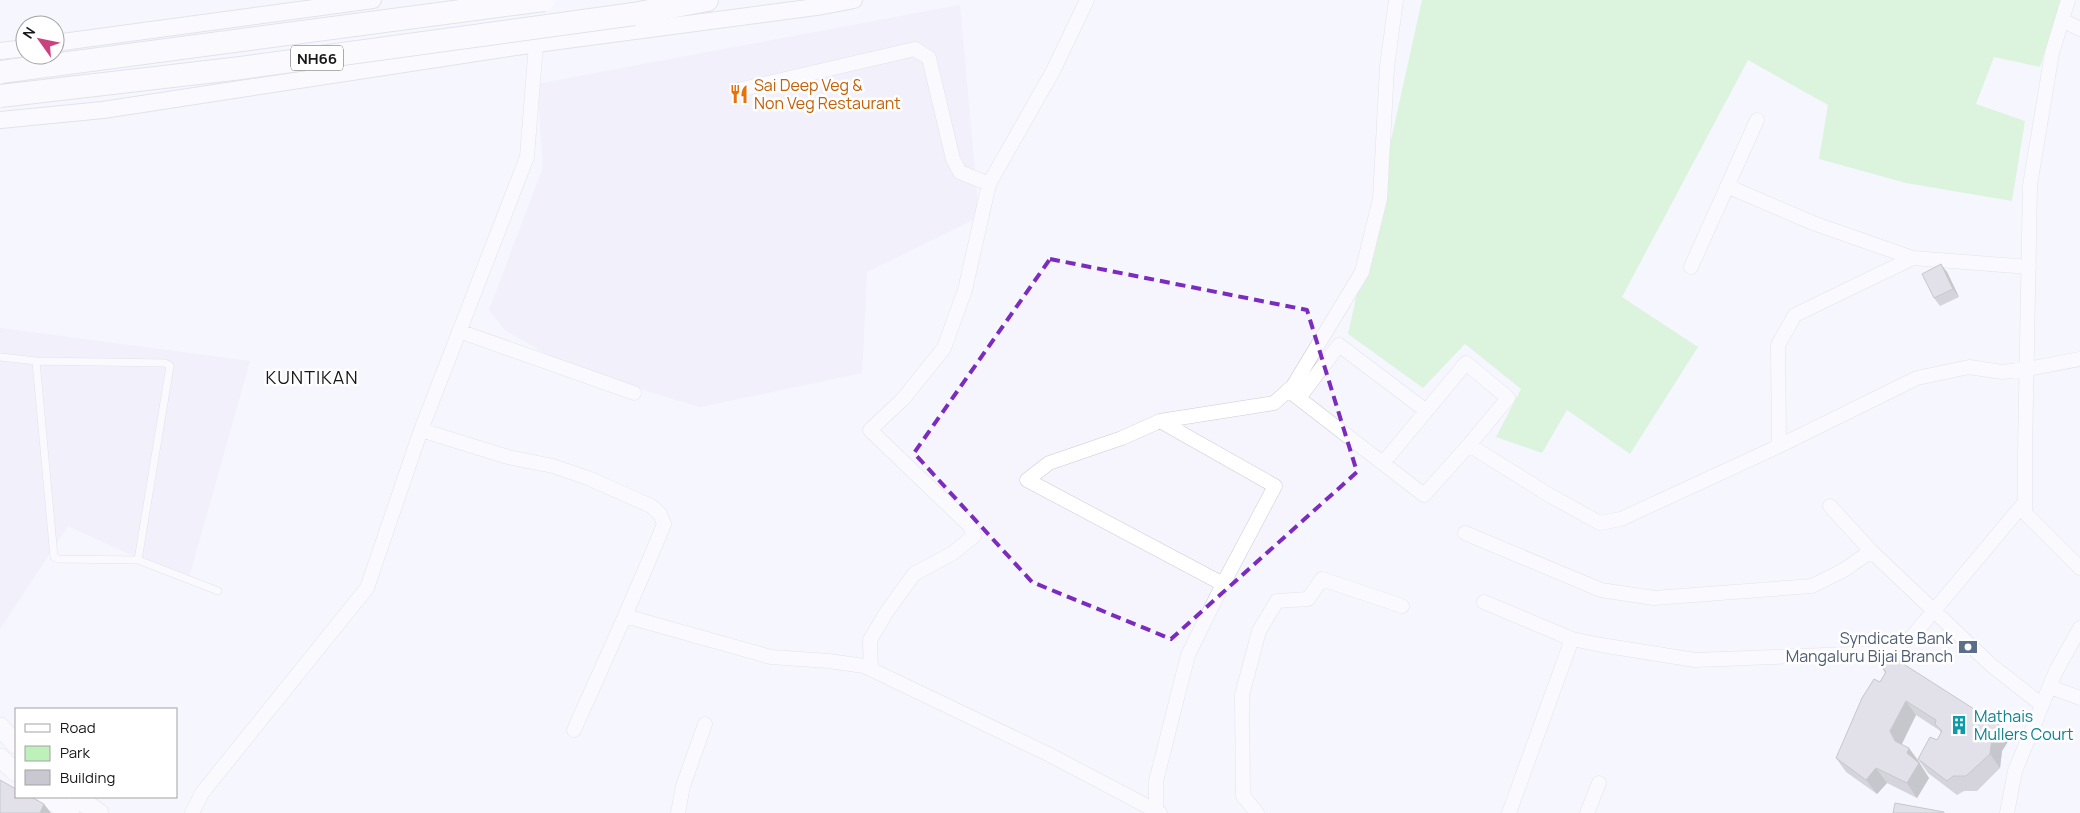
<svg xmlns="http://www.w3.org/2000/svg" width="2080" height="813" viewBox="0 0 2080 813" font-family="Manrope,sans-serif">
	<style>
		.built { fill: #eae8f8 }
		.green { fill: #bdf1b9 }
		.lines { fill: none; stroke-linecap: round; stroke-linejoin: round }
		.service-casing { stroke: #cccbd4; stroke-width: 8 }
		.minor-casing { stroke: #cccbd4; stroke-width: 15 }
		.tertiary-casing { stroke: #cccbd4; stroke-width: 18 }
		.secondary-casing { stroke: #cccbd4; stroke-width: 20 }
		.trunk-casing { stroke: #cccbd4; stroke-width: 24 }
		.service { stroke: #fff; stroke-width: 7 }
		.minor { stroke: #fff; stroke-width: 14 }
		.tertiary { stroke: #fff; stroke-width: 16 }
		.secondary { stroke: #fff; stroke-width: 19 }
		.trunk { stroke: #fff; stroke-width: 22 }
		.trunk-bridge-casing { stroke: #cccbd4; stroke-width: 24; stroke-linecap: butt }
		.trunk-bridge { stroke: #fff; stroke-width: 22 }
		.wall { fill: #adacb4 }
		.shaded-wall { fill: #8d8c92 }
		.building { fill: #c9c8d1; stroke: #8d8c92 }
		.marked { fill: none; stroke: #7b2cbf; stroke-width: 4; stroke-dasharray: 10 6; stroke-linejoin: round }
		.labels { text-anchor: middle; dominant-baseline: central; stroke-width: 5; stroke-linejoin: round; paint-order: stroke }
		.shield { fill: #fff; stroke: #5d5d5f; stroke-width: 1 }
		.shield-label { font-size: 15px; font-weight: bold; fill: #18181b }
		.food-label { font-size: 16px; fill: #c56008; stroke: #fff; text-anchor: start }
		.service-label { font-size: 16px; fill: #4e5e75; stroke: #fff; text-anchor: end }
		.culture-label { font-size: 16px; fill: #0d838f; stroke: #fff; text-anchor: start }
		.neighbourhood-label { font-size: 18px; letter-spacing: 1px; fill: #18181b; stroke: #fff }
	</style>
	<rect width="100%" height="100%" fill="#f6f5fe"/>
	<!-- built -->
	<path class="built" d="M960,5L979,217L867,272L862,373L700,407L568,367L505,330L489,310L543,167L537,84Z
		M0,328L250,361L188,581L68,526L0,629Z"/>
	<!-- green -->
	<path class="green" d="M1422,0H2061L2040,67L1994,57L1976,104L2025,121L2012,201L1906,183L1819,159L1828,105L1748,60L1622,297L1698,347L1630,454L1567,410L1542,453L1496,437L1521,389L1465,344L1423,388L1348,334Z"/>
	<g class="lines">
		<!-- service casing -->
		<g class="service-casing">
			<path id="service" d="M0,357L36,361L165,363L170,366L138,560L58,559L54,557L36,361
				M138,560L218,591"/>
		</g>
		<!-- minor casing -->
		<g class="minor-casing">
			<path id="minor" d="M2068,0L2052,53L2030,185L2025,453V513L2080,568
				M2062,20L2080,29
				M738,90L915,49L929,58L953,159L960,172L989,184
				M1727,186L1813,223L1913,258L2029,267
				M1691,267L1757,120
				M459,331L634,393
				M1288,390L1424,495L1469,445L1549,495L1600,523L1621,519L1779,446L1917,378L1969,367L2002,372L2027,369L2080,359
				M1299,398L1339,345L1425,410
				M421,430L508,457L553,466L588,478L651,506L660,514L664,524C636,594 604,662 574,730
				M1779,446L1778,345L1795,315L1913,258
				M1383,463L1466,363L1508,398L1469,445
				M1830,506L1871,551L1991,665L2042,705
				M1465,533L1601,590L1654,598L1812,586L1844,570L1871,551
				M1223,584L1027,480L1049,463L1122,438L1160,421L1274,403L1293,386L1362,272L1380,199L1387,67L1396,0
				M1484,602L1572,639L1601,645L1695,660L1878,653L1911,638L2025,502
				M625,616L771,657L829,661L864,666L1048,754L1160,813
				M871,669L870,640L886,613L914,574L953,553L974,536L971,527L870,430L903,399L944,348L965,290L989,184L1053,71L1087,0
				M2050,687L2080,698
				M1156,810V781L1188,655L1223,584L1275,486L1160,421
				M192,813L202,793L367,588L421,430L527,157L536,44
				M678,813L683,786L705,724
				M1257,813L1243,796L1242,695L1259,631L1277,601L1308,599L1322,579L1402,606
				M1509,813L1572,639
				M1587,813L1599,783
				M2007,813L2015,771L2056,671L2080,628"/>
		</g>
		<!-- tertiary casing -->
		<g class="tertiary-casing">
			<path id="tertiary" d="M55,43L373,0
				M0,51L25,48
				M0,120L103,110L536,44L823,6L854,0"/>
		</g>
		<!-- secondary casing -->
		<g class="secondary-casing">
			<path id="secondary" d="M0,727L16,744
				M0,758L16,772
				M47,797L70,813
				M76,797L99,813"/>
		</g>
		<!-- trunk casing -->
		<g class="trunk-casing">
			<path id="trunk" d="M634,14L707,0"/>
		</g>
		<!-- service -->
		<use href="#service" class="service"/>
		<!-- minor -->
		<use href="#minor" class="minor"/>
		<!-- tertiary -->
		<use href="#tertiary" class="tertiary"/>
		<!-- secondary -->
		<use href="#secondary" class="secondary"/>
		<!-- trunk -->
		<use href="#trunk" class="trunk"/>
		<!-- trunk-bridge casing -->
		<g class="trunk-bridge-casing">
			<path id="trunk-bridge" d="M0,72L544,0
				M0,96L241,68L634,14"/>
		</g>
		<!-- trunk-bridge -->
		<use href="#trunk-bridge" class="trunk-bridge"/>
	</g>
	<!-- wall -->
	<path class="wall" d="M1947,272L1959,297L1940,306L1934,298Z
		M1882,667L1999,725L2009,740L2002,751L2000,768L1977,791H1964L1957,795L1928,773L1918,759L1937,740L1941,733L1939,730L1916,715L1901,744L1920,763L1929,778L1917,798L1887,783L1877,794L1846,772L1836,758L1885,673Z"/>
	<!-- shaded-wall -->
	<path class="shaded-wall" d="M1941,264L1947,272L1959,297L1953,289Z
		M1906,701L1916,715L1901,746L1895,741L1890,731Z
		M1999,725L2009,740L2002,751L2000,768L1990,754L1992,737Z
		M1909,748L1920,763L1917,767L1907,753Z
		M1919,763L1929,778L1917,798L1907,783Z
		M1876,768L1887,783L1877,794L1866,780Z
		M44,804L51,813H40Z"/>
	<!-- building -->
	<path class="building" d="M1941,264L1953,289L1934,298L1922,274Z
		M1891,656L1999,725L1992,737L1990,754L1966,776H1953L1947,781L1918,759L1930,737L1937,740L1942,731L1935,724L1936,720L1906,701L1890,731L1895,741L1909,748L1907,753L1919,763L1907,783L1876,768L1866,780L1836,758L1862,698L1874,679L1880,682L1886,672L1882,667Z
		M0,780L16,789V797H31L44,804L40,813H0Z
		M1895,803L1944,812V813H1893Z"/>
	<!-- marked area -->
	<path d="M0 0H2080V813H0ZM1050,259L1307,310L1357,472L1171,639L1032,582L914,453Z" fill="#f6f5fe" fill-opacity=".55" fill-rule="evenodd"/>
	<path class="marked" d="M1050,259L1307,310L1357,472L1171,639L1032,582L914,453Z"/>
	<!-- icons -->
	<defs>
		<g id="restaurant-bare" transform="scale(1.5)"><path d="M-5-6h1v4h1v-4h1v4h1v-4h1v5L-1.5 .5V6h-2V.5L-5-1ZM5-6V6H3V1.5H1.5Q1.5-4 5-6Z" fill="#e8710a" stroke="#fff" stroke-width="2.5" paint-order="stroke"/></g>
		<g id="bank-bare" transform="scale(1.5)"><path d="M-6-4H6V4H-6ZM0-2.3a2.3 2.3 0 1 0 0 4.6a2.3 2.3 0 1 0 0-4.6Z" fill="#5c6f8a" stroke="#fff" stroke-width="2.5" paint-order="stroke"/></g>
		<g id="building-bare" transform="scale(1.5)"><path d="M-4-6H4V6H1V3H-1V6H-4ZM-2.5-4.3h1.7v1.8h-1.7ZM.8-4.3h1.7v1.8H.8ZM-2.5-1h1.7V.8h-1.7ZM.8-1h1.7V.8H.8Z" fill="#0f9aa8" stroke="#fff" stroke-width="2.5" paint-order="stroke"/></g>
	</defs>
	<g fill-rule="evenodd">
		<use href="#restaurant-bare" x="739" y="94"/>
		<use href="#bank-bare" x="1968" y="647"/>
		<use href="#building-bare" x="1959" y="725"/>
	</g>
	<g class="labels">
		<!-- shield labels -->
		<rect class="shield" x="291" y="45.5" width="52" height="25" rx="4"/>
		<g class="shield-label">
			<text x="317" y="58">NH66</text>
		</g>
		<!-- food labels -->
		<g class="food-label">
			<text x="754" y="85">Sai Deep Veg &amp;<tspan x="754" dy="18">Non Veg Restaurant</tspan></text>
		</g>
		<!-- service labels -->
		<g class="service-label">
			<text x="1953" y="638">Syndicate Bank<tspan x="1953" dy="18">Mangaluru Bijai Branch</tspan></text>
		</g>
		<!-- culture labels -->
		<g class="culture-label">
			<text x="1974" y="716">Mathais<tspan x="1974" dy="18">Mullers Court</tspan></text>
		</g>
		<!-- neighbourhood labels -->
		<g class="neighbourhood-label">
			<text x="312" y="377">KUNTIKAN</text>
		</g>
	</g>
	<!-- legend -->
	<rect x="15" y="708" width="162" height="90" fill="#ffffff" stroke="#a3a3a4"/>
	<rect x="25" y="724" width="25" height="8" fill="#ffffff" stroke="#a3a3a4"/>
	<text x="60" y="733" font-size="15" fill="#18181b">Road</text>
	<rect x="25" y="746" width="25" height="15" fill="#bdf1b9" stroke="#a3a3a4"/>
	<text x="60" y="758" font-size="15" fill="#18181b">Park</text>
	<rect x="25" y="770" width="25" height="15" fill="#c9c8d1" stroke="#a3a3a4"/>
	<text x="60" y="783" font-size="15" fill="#18181b">Building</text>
	<!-- north arrow -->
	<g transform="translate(40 40) rotate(303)"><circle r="24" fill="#ffffff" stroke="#a3a3a4"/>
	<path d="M0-4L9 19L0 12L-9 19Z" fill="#ca427d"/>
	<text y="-8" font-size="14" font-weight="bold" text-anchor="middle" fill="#18181b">N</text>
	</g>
</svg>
